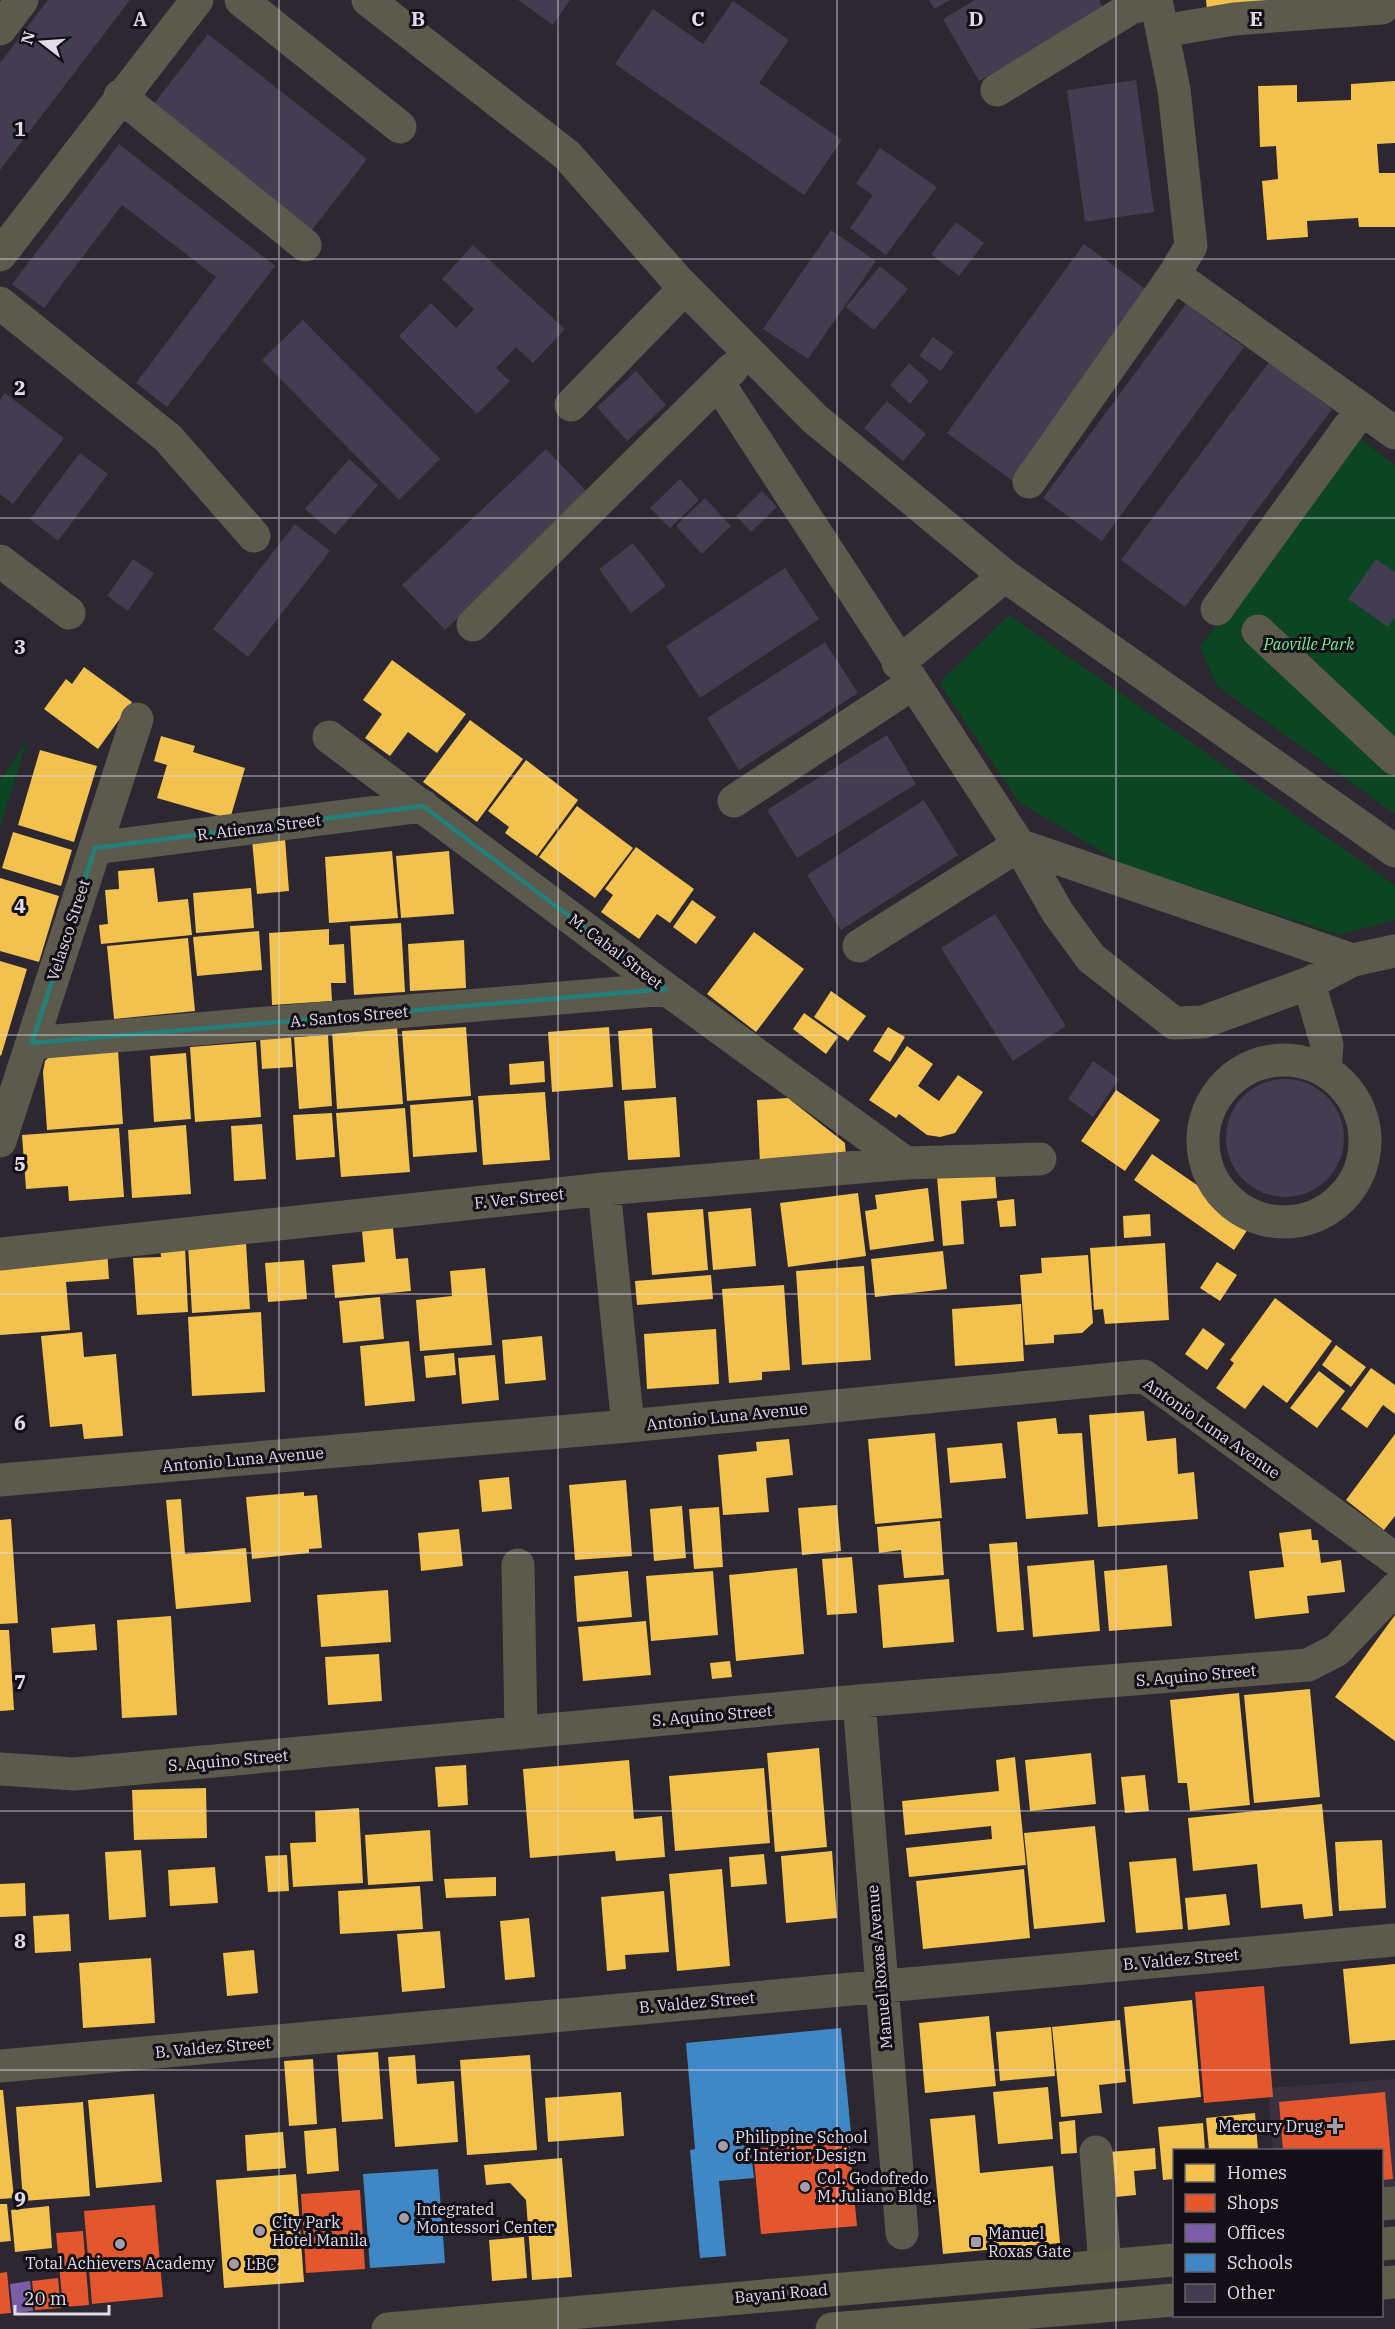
<svg xmlns="http://www.w3.org/2000/svg" width="1395" height="2329" viewBox="0 0 1395 2329" font-family="'IBM Plex Serif',serif">
	<style>
		.commercial { fill: #3a3140 }
		.green { fill: #0b4521 }
		.homes { fill: #f2c14e }
		.shops { fill: #e4572e }
		.offices { fill: #7b5ea7 }
		.schools { fill: #3f88c5 }
		.building { fill: #423d50 }
		.lines { fill: none; stroke-linecap: round; stroke-linejoin: round }
		.minor { stroke: #5c5a4d; stroke-width: 33 }
		.major { stroke: #5e5e4a; stroke-width: 33 }
		.marked { fill: none; stroke: #24807a; stroke-width: 4.5; stroke-linejoin: round }
		.grid { fill: none; stroke: #e1dce8; stroke-width: 1.5; stroke-opacity: 0.55 }
		.poi-dot { fill: #a29da8; stroke: #120f16; stroke-width: 2 }
		.labels { text-anchor: middle; dominant-baseline: central; stroke-width: 6; stroke-linejoin: round; paint-order: stroke }
		.park-label { font-size: 16px; font-style: italic; fill: #7aeb95; stroke: #120f16 }
		.street-label { font-size: 16px; fill: #e1dce8; stroke: #120f16 }
		.poi-label { font-size: 16px; fill: #e1dce8; stroke: #120f16; text-anchor: start }
		.grid-label { font-size: 20px; text-anchor: middle; font-weight: bold; fill: #e1dce8; stroke: #120f16; stroke-width: 6; stroke-linejoin: round; paint-order: stroke }
	</style>
	<rect width="100%" height="100%" fill="#2c2731"/>
	<!-- commercial -->
	<path class="commercial" d="M1395,2079V2199L1382,2200V2150H1273L1268,2088Z"/>
	<!-- green -->
	<path class="green" d="M1355,435L1395,465V814L1217,686L1200,647Z
		M1009,615L1395,885V920L1339,935L1123,864L1019,802L939,683Z
		M27,740L0,828V781Z"/>
	<!-- homes -->
	<path class="homes" d="M1206,0H1312L1207,10Z
		M1395,81V143L1377,144L1379,173H1395V227H1359L1358,218L1307,221L1308,237L1267,240L1262,181L1278,179L1276,146L1260,147L1258,86L1297,85V102L1351,100V84Z
		M392,660L466,714L437,753L408,732L390,756L365,738L382,714L363,700Z
		M84,667L132,702L98,749L44,709L66,679L72,684Z
		M470,720L523,759L477,822L423,782Z
		M161,736L195,746L193,752L245,768L230,819L157,798L167,765L154,761Z
		M40,750L97,766L74,842L18,825Z
		M526,760L578,800L537,856L505,833L509,827L488,811Z
		M577,806L633,848L595,898L539,857Z
		M13,832L72,850L61,886L2,868Z
		M285,838L289,891L257,894L252,840Z
		M636,847L694,889L670,923L657,914L639,939L601,912L613,895L605,889Z
		M392,851L398,918L329,923L325,857Z
		M449,851L454,914L401,918L396,856Z
		M154,868L158,902L188,899L192,935L101,944L99,925L108,924L105,890L119,889L118,871Z
		M0,878L59,896L39,962L0,951Z
		M251,888L254,928L196,933L193,893Z
		M692,900L716,917L696,944L673,927Z
		M401,923L405,992L354,995L350,926Z
		M329,929V945L344,944L346,983H331L332,1001L272,1005L269,933Z
		M259,931L262,970L197,976L193,937Z
		M754,932L804,969L756,1032L707,994Z
		M188,938L195,1011L114,1019L107,946Z
		M464,940L466,988L410,991L408,944Z
		M0,961L27,969L1,1056L0,1055Z
		M831,991L866,1016L848,1041L814,1017Z
		M804,1013L838,1037L826,1054L793,1029Z
		M397,1027L403,1104L337,1109L332,1031Z
		M466,1027L471,1096L407,1101L402,1031Z
		M609,1027L613,1087L552,1092L548,1032Z
		M888,1027L905,1037L890,1062L873,1051Z
		M652,1028L656,1088L622,1090L618,1031Z
		M328,1035L332,1106L299,1109L294,1037Z
		M291,1036L293,1067L262,1069L260,1038Z
		M256,1042L261,1117L195,1122L190,1047Z
		M907,1046L933,1064L918,1086L939,1101L958,1075L983,1092L955,1133L940,1137L927,1135L899,1114L896,1118L869,1100Z
		M118,1050L123,1124L47,1130L43,1072L45,1061L51,1055Z
		M186,1053L191,1119L154,1122L150,1056Z
		M544,1061L545,1082L510,1085L509,1064Z
		M1116,1090L1160,1120L1125,1171L1081,1141Z
		M545,1092L550,1160L483,1165L478,1096Z
		M676,1097L680,1157L628,1160L624,1101Z
		M788,1098L845,1143L846,1157L760,1163L757,1100Z
		M473,1100L477,1152L413,1157L410,1105Z
		M405,1108L410,1172L341,1177L336,1113Z
		M332,1113L335,1157L296,1160L293,1115Z
		M262,1124L266,1179L234,1181L231,1126Z
		M186,1125L191,1194L132,1198L128,1130Z
		M119,1128L124,1197L69,1201L68,1186L26,1189L22,1135Z
		M1152,1154L1252,1223L1234,1250L1134,1180Z
		M995,1172L997,1198L961,1201L964,1244L943,1246L937,1177Z
		M928,1188L934,1241L870,1250L865,1211L877,1209L875,1195Z
		M858,1193L866,1256L788,1267L780,1203Z
		M1014,1199L1016,1226L1000,1227L997,1201Z
		M751,1208L756,1266L713,1270L708,1212Z
		M703,1209L708,1270L652,1275L647,1213Z
		M1150,1214L1151,1236L1124,1238L1123,1216Z
		M393,1228L396,1259L408,1258L411,1291L335,1298L332,1265L365,1262L362,1231Z
		M246,1243L250,1309L192,1313L188,1246Z
		M1165,1243L1169,1320L1105,1324L1103,1309L1094,1310L1090,1248Z
		M185,1246L188,1312L137,1315L133,1258L161,1257L160,1247Z
		M107,1248L109,1279L66,1282L70,1330L0,1335V1256Z
		M943,1251L947,1289L875,1297L871,1259Z
		M1088,1255L1093,1323L1082,1333L1054,1335V1343L1025,1345L1020,1275L1042,1273L1041,1258Z
		M304,1260L307,1299L268,1302L265,1263Z
		M1217,1262L1237,1275L1220,1301L1200,1288Z
		M864,1266L871,1360L802,1365L796,1271Z
		M485,1268L492,1345L420,1351L416,1300L452,1296L450,1271Z
		M711,1275L713,1299L637,1305L635,1281Z
		M784,1285L790,1370L762,1372V1380L729,1383L722,1289Z
		M380,1297L384,1339L343,1343L339,1301Z
		M1275,1298L1332,1341L1287,1403L1263,1385L1245,1409L1216,1388L1234,1363L1230,1360Z
		M1021,1304L1024,1361L955,1366L952,1309Z
		M261,1312L265,1392L192,1396L188,1317Z
		M1203,1328L1225,1344L1207,1370L1185,1354Z
		M716,1329L719,1384L647,1389L644,1334Z
		M82,1332L84,1357L116,1354L123,1436L84,1439L82,1424L50,1427L41,1336Z
		M542,1336L546,1380L505,1384L502,1340Z
		M409,1341L415,1401L365,1406L360,1346Z
		M1336,1345L1366,1367L1351,1387L1322,1365Z
		M454,1353L456,1375L426,1378L424,1356Z
		M495,1355L499,1400L462,1404L458,1358Z
		M1371,1368L1395,1385V1414L1383,1405L1367,1428L1341,1409Z
		M1319,1371L1345,1391L1317,1428L1290,1408Z
		M1144,1411L1147,1441L1176,1438L1178,1474L1194,1472L1198,1519L1098,1527L1089,1415Z
		M1056,1418L1058,1434L1082,1433L1088,1514L1026,1519L1017,1422Z
		M935,1433L942,1518L875,1524L868,1439Z
		M1395,1434V1516L1384,1530L1346,1500Z
		M789,1439L793,1475L766,1478L769,1512L723,1515L718,1455L757,1451L756,1442Z
		M1002,1443L1006,1478L950,1483L947,1448Z
		M509,1477L512,1509L482,1512L479,1480Z
		M626,1480L632,1556L575,1560L569,1485Z
		M304,1492V1496L317,1495L322,1548L309,1549V1553L252,1559L246,1497Z
		M181,1499L185,1554L246,1548L251,1602L176,1609L166,1500Z
		M837,1505L841,1551L802,1555L798,1508Z
		M682,1506L686,1558L654,1561L650,1509Z
		M719,1507L723,1567L694,1569L689,1509Z
		M11,1519L18,1623L0,1624V1520Z
		M940,1521L944,1575L904,1578L901,1550L879,1553L877,1527Z
		M459,1529L463,1566L421,1571L418,1533Z
		M1311,1529L1312,1540H1318L1321,1563L1341,1560L1345,1592L1307,1596L1309,1613L1255,1619L1249,1571L1284,1567L1279,1533Z
		M1017,1542L1024,1630L997,1632L989,1544Z
		M852,1557L857,1613L827,1615L822,1559Z
		M1094,1560L1100,1631L1033,1637L1027,1566Z
		M1167,1565L1172,1626L1109,1631L1104,1571Z
		M797,1568L804,1654L736,1661L729,1575Z
		M628,1571L632,1617L577,1622L574,1576Z
		M713,1571L718,1635L651,1641L646,1576Z
		M949,1579L954,1642L883,1648L878,1585Z
		M388,1590L391,1642L321,1647L317,1595Z
		M1395,1615V1741L1335,1697Z
		M171,1616L177,1715L122,1718L117,1620Z
		M646,1621L651,1675L583,1681L578,1627Z
		M95,1624L97,1650L53,1653L51,1628Z
		M0,1630H9L14,1710L0,1711Z
		M379,1654L382,1701L328,1705L325,1657Z
		M730,1661L732,1677L712,1679L710,1663Z
		M1310,1689L1320,1797L1254,1803L1244,1695Z
		M1239,1693L1250,1805L1190,1811L1187,1783H1178L1170,1700Z
		M819,1748L827,1847L775,1852L767,1753Z
		M1091,1753L1096,1804L1030,1811L1025,1760Z
		M1015,1757L1026,1865L909,1877L906,1848L992,1839L991,1826L905,1835L902,1801L999,1791L996,1760Z
		M629,1760L634,1819L662,1816L665,1857L616,1861L615,1851L530,1858L523,1769Z
		M466,1765L468,1805L438,1807L435,1767Z
		M764,1768L770,1843L675,1851L669,1776Z
		M1145,1775L1149,1811L1125,1813L1121,1777Z
		M206,1788L207,1838L134,1840L132,1790Z
		M1322,1804L1333,1916L1304,1919L1302,1904L1261,1908L1257,1864L1193,1871L1188,1818Z
		M359,1808L363,1883L293,1887L290,1843L316,1842L315,1811Z
		M1095,1826L1105,1922L1034,1929L1024,1833Z
		M430,1830L433,1881L368,1885L365,1835Z
		M1382,1840L1386,1908L1339,1911L1335,1842Z
		M141,1850L146,1917L109,1920L105,1852Z
		M832,1851L837,1918L786,1923L781,1856Z
		M764,1854L767,1884L731,1887L729,1857Z
		M287,1855L289,1891L268,1892L265,1856Z
		M1176,1858L1183,1929L1136,1933L1129,1862Z
		M215,1867L218,1903L170,1906L168,1870Z
		M722,1869L730,1966L677,1971L669,1874Z
		M1024,1869L1030,1938L923,1949L916,1881Z
		M496,1877V1896L446,1898L444,1879Z
		M25,1883L26,1916L0,1917V1884Z
		M420,1886L423,1929L340,1934L338,1891Z
		M664,1891L669,1952L625,1955L626,1969L607,1971L601,1897Z
		M1226,1894L1230,1925L1188,1930L1185,1898Z
		M69,1914L71,1951L35,1953L33,1916Z
		M529,1918L535,1977L505,1980L500,1921Z
		M440,1931L445,1988L402,1992L397,1934Z
		M254,1950L258,1993L227,1996L223,1953Z
		M151,1958L155,2023L83,2028L79,1963Z
		M1395,1964V2040L1350,2044L1343,1969Z
		M1192,2000L1201,2097L1133,2104L1124,2007Z
		M989,2016L996,2086L925,2093L919,2023Z
		M1120,2020L1126,2082L1099,2085L1102,2113L1061,2117L1052,2027Z
		M1051,2027L1055,2076L1000,2081L996,2032Z
		M378,2052L383,2119L342,2122L337,2055Z
		M415,2055L417,2084L454,2081L458,2142L395,2147L388,2057Z
		M530,2055L537,2150L467,2155L460,2060Z
		M313,2059L317,2124L289,2126L284,2061Z
		M1048,2087L1053,2139L998,2144L993,2092Z
		M0,2090H3L14,2198L0,2199Z
		M621,2092L624,2136L548,2142L545,2098Z
		M154,2094L162,2182L96,2188L88,2100Z
		M83,2102L90,2196L23,2201L16,2107Z
		M1255,2113L1258,2150H1209L1206,2118Z
		M975,2115L980,2173L1053,2166L1060,2243L943,2254L930,2119Z
		M1075,2120L1077,2153L1061,2154L1059,2122Z
		M1203,2123L1205,2150H1174V2179L1163,2180L1158,2127Z
		M336,2128L339,2171L307,2174L304,2131Z
		M283,2132L286,2168L247,2171L245,2135Z
		M1155,2148L1156,2169L1134,2171L1136,2195L1105,2198L1109,2152Z
		M562,2158L572,2277L532,2280L526,2200L510,2183L486,2185L484,2165Z
		M296,2174L304,2282L224,2288L216,2180Z
		M0,2204H7L11,2241L0,2242Z
		M49,2206L52,2248L15,2252L11,2210Z
		M524,2237L527,2278L492,2281L489,2240Z"/>
	<!-- shops -->
	<path class="shops" d="M1264,1986L1273,2097L1204,2103L1195,1992Z
		M1385,2092L1393,2179L1382,2180V2150H1283L1279,2102Z
		M849,2141L857,2226L761,2234L753,2149Z
		M360,2190L365,2269L306,2273L301,2194Z
		M155,2205L163,2297L92,2304L84,2211Z
		M83,2231L89,2305L63,2307L56,2233Z
		M7,2272L11,2313L0,2314V2273Z
		M58,2278L61,2308L35,2310L32,2281Z"/>
	<!-- offices -->
	<path class="offices" d="M30,2281L33,2311L13,2313L10,2284Z"/>
	<!-- schools -->
	<path class="schools" d="M841,2028L851,2133L750,2143L754,2178L719,2181L726,2256L700,2258L690,2150L695,2149L686,2043Z
		M438,2169L445,2263L370,2268L363,2174Z"/>
	<!-- building -->
	<path class="building" d="M48,0H130L0,170V63Z
		M518,0H570L553,25Z
		M929,0H950L934,9Z
		M975,0H1099L1103,8L979,81L943,19Z
		M733,1L789,40L759,83L842,140L804,195L615,64L653,9L703,44Z
		M208,34L367,159L312,230L153,105Z
		M1136,80L1154,212L1085,222L1067,90Z
		M119,144L275,266L167,407L136,383L216,277L122,205L44,308L12,284Z
		M880,148L937,187L886,255L850,228L873,195L856,184Z
		M956,222L984,243L959,276L931,254Z
		M831,230L876,261L808,359L763,329Z
		M1084,244L1151,293L1014,482L947,433Z
		M473,245L565,329L533,363L516,347L496,368L510,381L477,414L399,336L431,303L456,328L474,309L442,279Z
		M880,266L908,289L874,330L846,307Z
		M1186,304L1244,347L1102,541L1043,498Z
		M303,320L440,459L399,500L262,360Z
		M933,337L954,352L941,371L919,356Z
		M1269,362L1332,409L1185,607L1121,560Z
		M909,363L929,381L910,404L890,385Z
		M636,371L666,405L627,441L597,407Z
		M5,393L64,438L13,504L0,494V400Z
		M887,401L926,434L903,461L864,428Z
		M546,449L589,494L445,630L402,585Z
		M80,453L108,474L58,541L30,519Z
		M349,459L378,485L335,535L305,509Z
		M680,479L699,500L670,528L650,508Z
		M762,491L777,507L751,532L736,516Z
		M705,498L731,526L702,554L676,526Z
		M295,524L330,551L248,657L213,629Z
		M633,543L666,586L631,613L599,569Z
		M133,559L154,573L128,611L107,596Z
		M1376,559L1395,572V617L1388,627L1348,599Z
		M785,568L819,619L700,698L666,646Z
		M825,642L858,693L739,770L707,718Z
		M887,735L916,784L797,858L767,810Z
		M924,800L958,855L841,930L807,875Z
		M995,914L1066,1026L1013,1061L941,948Z
		M1093,1061L1119,1079L1093,1117L1068,1099Z
		M1226 1138a59 59 0 1 1 118 0a59 59 0 1 1-118 0Z"/>
	<g class="lines">
		<!-- minor -->
		<path class="minor" d="M241,0L400,127
			M368,0L567,155L677,280L815,419L1005,576L1395,851
			M0,29L22,0
			M1163,31L1234,19L1382,8
			M997,90L1131,8L1156,2
			M120,96L305,245
			M0,255L197,0
			M1174,275L1395,433
			M0,303L168,438L254,536
			M719,384L1019,845L1058,913L1091,958L1174,1023L1203,1022L1309,983L1353,960L1395,951
			M571,405L685,288
			M1029,482L1174,275L1191,246L1174,90L1156,0
			M0,561L69,613
			M1217,609L1362,409
			M473,625L732,369
			M1258,631L1395,759
			M898,663L1005,576
			M329,737L666,989L906,1163
			M734,801L912,684
			M95,848L423,806
			M859,946L1019,845L1353,960
			M1309,983L1327,1045L1325,1071
			M32,1043L666,989
			M1203 1141a81 81 0 1 1 162 0a81 81 0 1 1-162 0Z
			M0,1141L137,719
			M604,1189L628,1426
			M0,1254L604,1189L906,1163L1040,1159
			M0,1480L628,1426L1144,1376L1395,1559
			M518,1565L521,1733
			M859,1701L902,2233
			M0,1769L74,1774L859,1701L1308,1665L1337,1650L1395,1589
			M0,2066L1395,1940
			M1096,2152L1105,2265
			M1382,2204L1395,2203"/>
		<!-- major -->
		<path class="major" d="M1382,2244L1395,2243
			M1382,2283L1395,2282
			M388,2329L1174,2260
			M832,2329L1174,2300"/>
	</g>
	<!-- marked area -->
	<path class="marked" d="M423,806L666,989L32,1043L95,848Z"/>
	<!-- grid -->
	<path class="grid" d="M279,0V2329M558,0V2329M837,0V2329M1116,0V2329M0,259H1395M0,518H1395M0,776H1395M0,1035H1395M0,1294H1395M0,1553H1395M0,1811H1395M0,2070H1395"/>
	<!-- markers -->
	<g class="poi-dot">
		<path d="M1332 2117h6v6h6v6h-6v6h-6v-6h-6v-6h6z"/>
		<circle cx="723" cy="2146" r="6"/>
		<circle cx="805" cy="2187" r="6"/>
		<circle cx="404" cy="2218" r="6"/>
		<circle cx="260" cy="2231" r="6"/>
		<rect x="970" y="2236" width="12" height="12" rx="3"/>
		<circle cx="120" cy="2244" r="6"/>
		<circle cx="234" cy="2264" r="6"/>
	</g>
	<g class="labels">
		<!-- park labels -->
		<g class="park-label">
			<text x="1309" y="644">Paoville Park</text>
		</g>
		<!-- street labels -->
		<g class="street-label">
			<text transform="translate(259 827) rotate(-7)">R. Atienza Street</text>
			<text transform="translate(68 930) rotate(-72)">Velasco Street</text>
			<text transform="translate(616 951) rotate(37)">M. Cabal Street</text>
			<text transform="translate(349 1016) rotate(-5)">A. Santos Street</text>
			<text transform="translate(519 1198) rotate(-6)">F. Ver Street</text>
			<text transform="translate(727 1416) rotate(-6)">Antonio Luna Avenue</text>
			<text transform="translate(1212 1428) rotate(35)">Antonio Luna Avenue</text>
			<text transform="translate(243 1459) rotate(-5)">Antonio Luna Avenue</text>
			<text transform="translate(1196 1675) rotate(-5)">S. Aquino Street</text>
			<text transform="translate(712 1715) rotate(-5)">S. Aquino Street</text>
			<text transform="translate(228 1760) rotate(-5)">S. Aquino Street</text>
			<text transform="translate(1181 1959) rotate(-5)">B. Valdez Street</text>
			<text transform="translate(879 1967) rotate(-95)">Manuel Roxas Avenue</text>
			<text transform="translate(697 2002) rotate(-5)">B. Valdez Street</text>
			<text transform="translate(213 2047) rotate(-5)">B. Valdez Street</text>
			<text transform="translate(781 2293) rotate(-5)">Bayani Road</text>
		</g>
		<!-- poi labels -->
		<g class="poi-label">
			<text x="1323" y="2126" text-anchor="end">Mercury Drug</text>
			<text x="735" y="2137">Philippine School<tspan x="735" dy="18">of Interior Design</tspan></text>
			<text x="817" y="2178">Col. Godofredo<tspan x="817" dy="18">M. Juliano Bldg.</tspan></text>
			<text x="416" y="2209">Integrated<tspan x="416" dy="18">Montessori Center</tspan></text>
			<text x="272" y="2222">City Park<tspan x="272" dy="18">Hotel Manila</tspan></text>
			<text x="988" y="2233">Manuel<tspan x="988" dy="18">Roxas Gate</tspan></text>
			<text x="120" y="2263" text-anchor="middle">Total Achievers Academy</text>
			<text x="246" y="2264">LBC</text>
		</g>
	</g>
	<g class="grid-label">
		<text x="140" y="26">A</text>
		<text x="418" y="26">B</text>
		<text x="698" y="26">C</text>
		<text x="976" y="26">D</text>
		<text x="1256" y="26">E</text>
		<text x="20" y="136">1</text>
		<text x="20" y="395">2</text>
		<text x="20" y="654">3</text>
		<text x="20" y="913">4</text>
		<text x="20" y="1171">5</text>
		<text x="20" y="1430">6</text>
		<text x="20" y="1689">7</text>
		<text x="20" y="1948">8</text>
		<text x="20" y="2206">9</text>
	</g>
	<!-- legend -->
	<rect x="1173" y="2149" width="210" height="168" fill="#120f16" stroke="#65616a" stroke-width="1.5"/>
	<rect x="1185" y="2164" width="30" height="18" fill="#f2c14e" stroke="#65616a" stroke-width="1.5"/>
	<text x="1227" y="2179" font-size="18" fill="#e1dce8">Homes</text>
	<rect x="1185" y="2194" width="30" height="18" fill="#e4572e" stroke="#65616a" stroke-width="1.5"/>
	<text x="1227" y="2209" font-size="18" fill="#e1dce8">Shops</text>
	<rect x="1185" y="2224" width="30" height="18" fill="#7b5ea7" stroke="#65616a" stroke-width="1.5"/>
	<text x="1227" y="2239" font-size="18" fill="#e1dce8">Offices</text>
	<rect x="1185" y="2254" width="30" height="18" fill="#3f88c5" stroke="#65616a" stroke-width="1.5"/>
	<text x="1227" y="2269" font-size="18" fill="#e1dce8">Schools</text>
	<rect x="1185" y="2284" width="30" height="18" fill="#423d50" stroke="#65616a" stroke-width="1.5"/>
	<text x="1227" y="2299" font-size="18" fill="#e1dce8">Other</text>
	<!-- north arrow -->
	<g transform="translate(42 42) rotate(287)" stroke="#120f16" stroke-width="4.5" paint-order="stroke">
	<path d="M0-4.5L10 22L0 15L-10 22Z" fill="#e1dce8"/>
	<text y="-9" font-size="16" font-weight="bold" text-anchor="middle" fill="#e1dce8">N</text>
	</g>
	<!-- scale -->
	<path d="M15 2305v9h94v-9" fill="none" stroke="#e1dce8" stroke-width="3"/>
	<text x="24" y="2305" font-size="18" fill="#e1dce8" stroke="#120f16" stroke-width="4.5" paint-order="stroke">20 m</text>
</svg>
